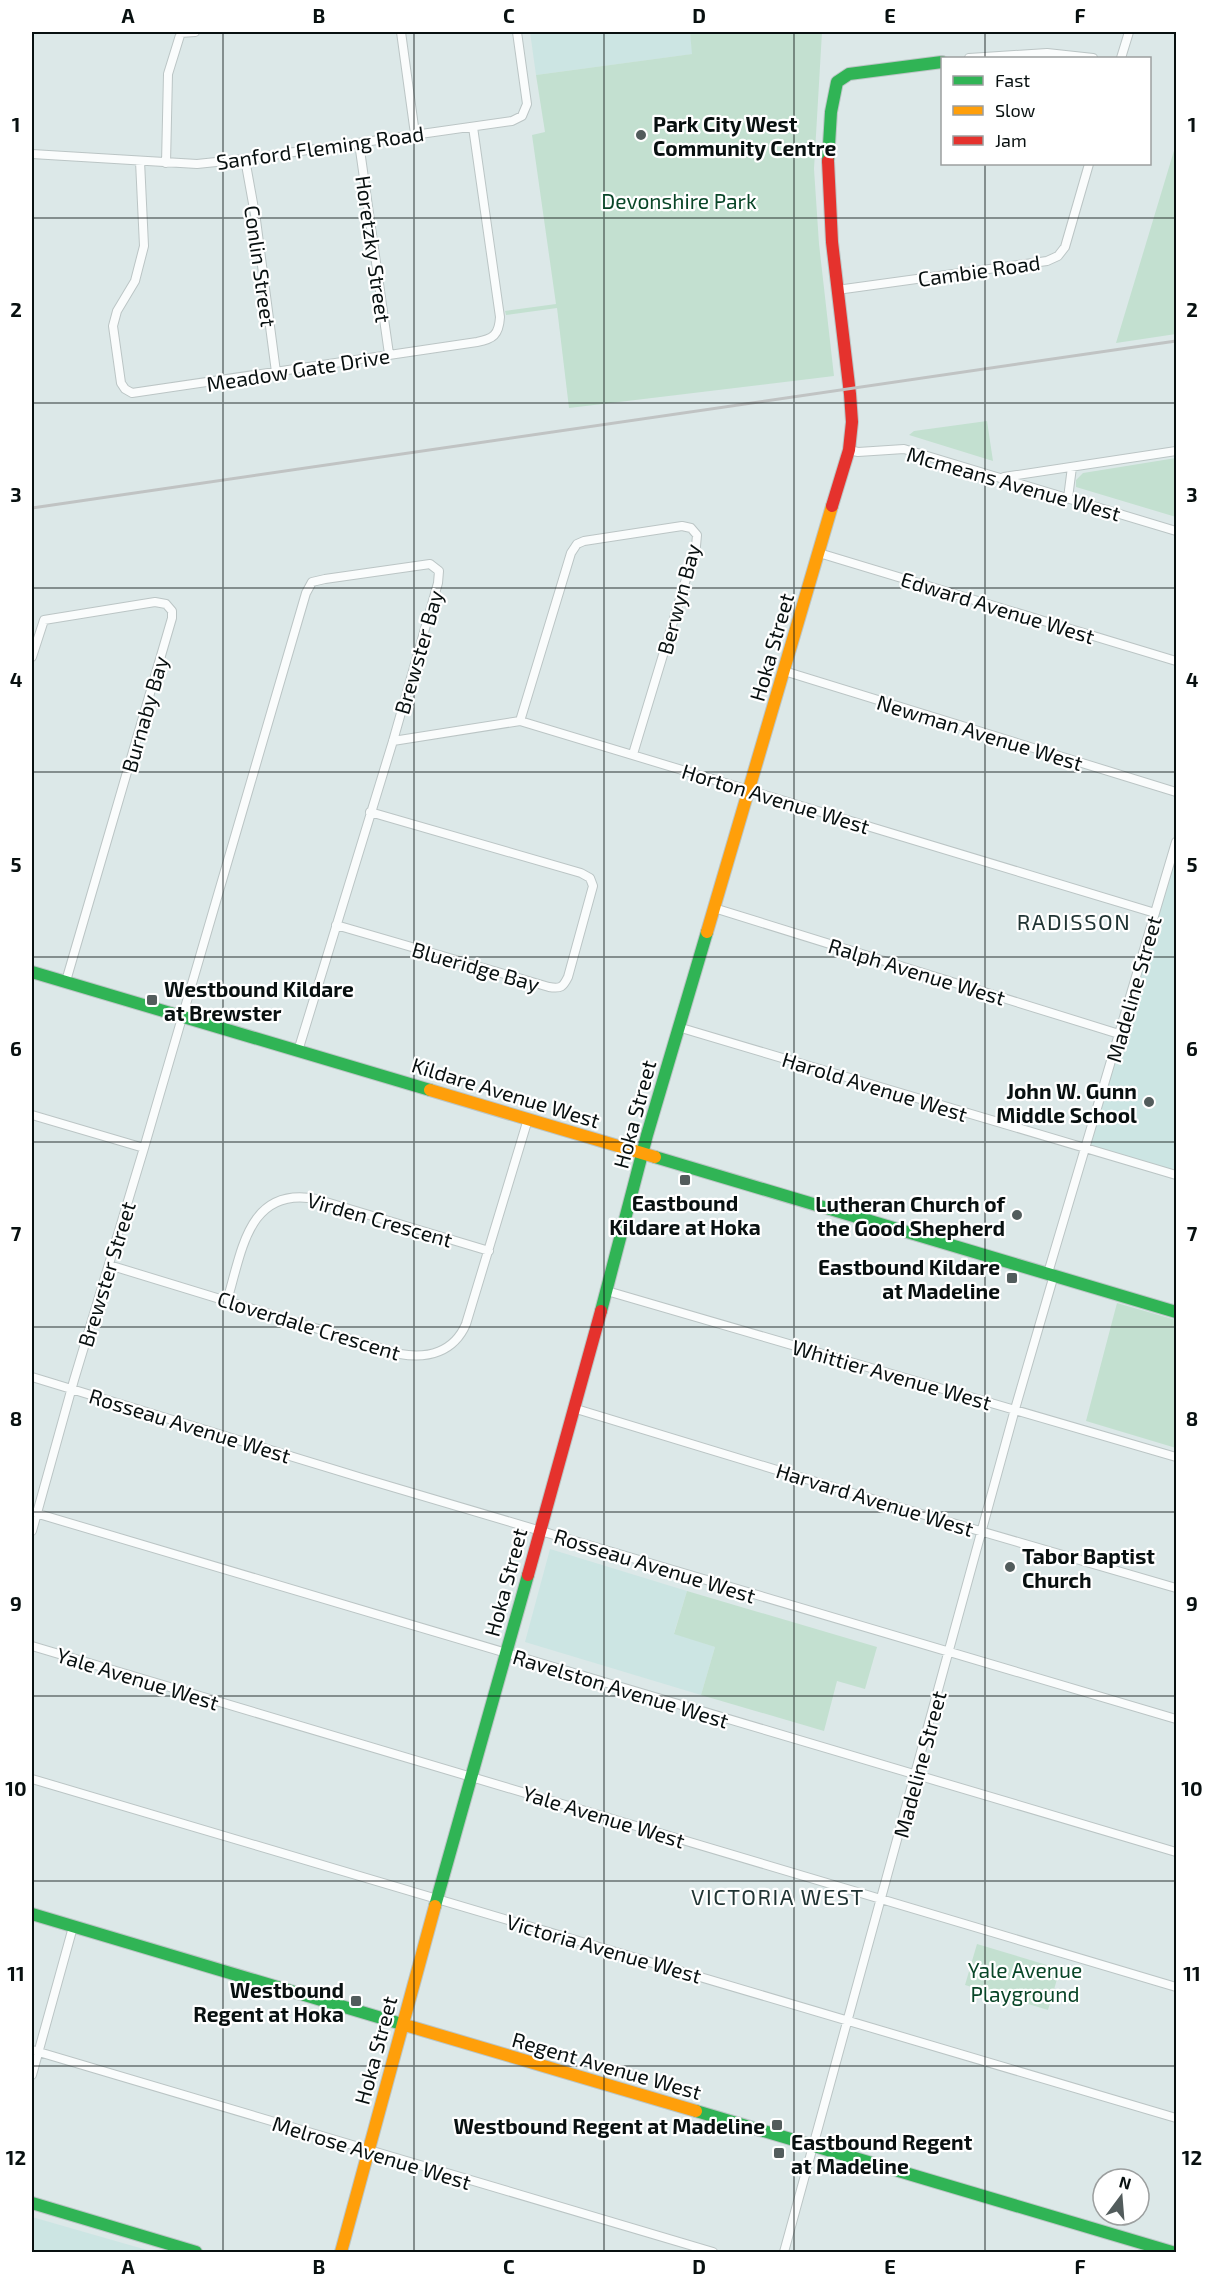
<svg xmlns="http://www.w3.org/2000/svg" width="1208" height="2284" viewBox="0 0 1208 2284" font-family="'Exo 2',sans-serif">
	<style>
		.built { fill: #cce5e3 }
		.green { fill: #c3e0d0 }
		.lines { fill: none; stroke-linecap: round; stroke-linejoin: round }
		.street-casing { stroke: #bbc5c5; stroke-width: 10 }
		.fast-casing { stroke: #bbc5c5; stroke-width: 14 }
		.slow-casing { stroke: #bbc5c5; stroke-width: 14 }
		.jam-casing { stroke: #bbc5c5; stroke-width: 14 }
		.street { stroke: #fafcfc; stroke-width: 8 }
		.fast { stroke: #30b455; stroke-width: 12 }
		.slow { stroke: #ff9f0a; stroke-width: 12 }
		.jam { stroke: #e5322d; stroke-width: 12 }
		.rail { stroke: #c0c3c3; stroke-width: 3 }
		.grid { fill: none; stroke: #081010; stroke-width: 1.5; stroke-opacity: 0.55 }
		.poi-dot { fill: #525c5c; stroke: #fff; stroke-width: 2 }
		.labels { text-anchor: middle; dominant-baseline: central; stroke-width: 4.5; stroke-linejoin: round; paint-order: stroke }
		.poi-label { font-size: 21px; font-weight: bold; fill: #081010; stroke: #fff; text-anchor: end }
		.street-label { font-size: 21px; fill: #081010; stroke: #fff }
		.park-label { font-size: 21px; fill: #094628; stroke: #fff }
		.neighbourhood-label { font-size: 22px; letter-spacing: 1.5px; fill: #203433; stroke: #fff }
		.neatline { fill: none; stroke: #081010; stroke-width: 2 }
		.grid-label { font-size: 20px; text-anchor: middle; font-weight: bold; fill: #081010 }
	</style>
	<rect width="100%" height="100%" fill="#dce8e8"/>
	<!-- built -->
	<path class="built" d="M530,32H690L693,54L536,75Z
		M1176,842V1175L1086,1148Z
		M550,1549L687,1591L674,1633L715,1647L701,1695L525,1642Z
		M32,2217L154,2252H32Z"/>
	<!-- green -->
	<path class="green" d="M690,32H822L814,169L819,244L834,376L569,408L557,308L506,315L505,311L556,304L532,135L545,132L536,75L692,54Z
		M1176,144V334L1116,343Z
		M987,421L993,461L909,435L914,431Z
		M1176,458V517L1076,487V480L1083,473Z
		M1117,1303L1176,1320V1448L1086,1421Z
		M687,1591L877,1647L865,1689L837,1681L824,1731L701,1695L715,1647L674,1634Z
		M977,1944L1060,1969L1048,2010L965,1985Z"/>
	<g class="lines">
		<!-- street casing -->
		<g class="street-casing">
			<path id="street" d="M401,32L415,134
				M180,33L195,32
				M969,58L1047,53L1093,58
				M1121,58L1129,32
				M359,143L389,354
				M32,154L197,164L245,159L512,121L522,116L527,104L517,32
				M245,159L256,220L276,372
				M140,161L144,246L135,281L117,311L113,326L121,383L125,389L132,393L477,342C493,339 499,335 500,317L473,127
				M166,163L168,74L181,32
				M837,290L1047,261L1058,256L1065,247L1089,164
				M849,450L858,452L904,449L1176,531
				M1004,477L1176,451
				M1068,498L1072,467
				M819,553L1176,661
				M32,657L44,620L155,602L166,604L172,611V618L66,981
				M784,671L1176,792
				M520,721L571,553L577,544L584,541L682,526L691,528L697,535L696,546L633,754
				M393,741L520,721L1155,913
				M714,908L1119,1034
				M336,925L549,987C561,989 563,987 568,977L593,886L590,878L581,873L370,812
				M678,1027L1176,1175
				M32,1115L144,1148
				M109,1265L400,1354C428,1359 454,1352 466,1324L528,1119
				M1048,1273L1176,842
				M607,1291L1176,1457
				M227,1301C242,1251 248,1186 316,1199L489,1251
				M32,1377L362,1478L1176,1719
				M573,1408L918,1513L1176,1588
				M32,1512L1176,1852
				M32,1531L74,1380L144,1148L306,593L312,582L325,579L430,564L439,571L438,583L393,741L298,1051
				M32,1646L1176,1987
				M32,1779L1176,2118
				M32,2050L713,2252
				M32,2075L73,1927
				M784,2252L1015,1409L1054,1275"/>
		</g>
		<!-- fast casing -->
		<g class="fast-casing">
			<path id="fast" d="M828,161L831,112L837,82L849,74L942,62
				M32,972L430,1090
				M655,1157L1176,1312
				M601,1311L647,1135L707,932
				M435,1906L528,1575
				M32,1914L405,2025
				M696,2111L1172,2252
				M32,2203L196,2252"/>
		</g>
		<!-- slow casing -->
		<g class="slow-casing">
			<path id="slow" d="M707,932L832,506
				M430,1090L655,1157
				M405,2025L696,2111
				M341,2252L435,1906"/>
		</g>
		<!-- jam casing -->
		<g class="jam-casing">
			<path id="jam" d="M828,161L832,242L850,394L852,422L849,450L832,506
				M528,1575L601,1311"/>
		</g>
		<!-- street -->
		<use href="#street" class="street"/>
		<!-- fast -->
		<use href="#fast" class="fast"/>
		<!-- slow -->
		<use href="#slow" class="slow"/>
		<!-- jam -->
		<use href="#jam" class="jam"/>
		<!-- rail -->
		<path class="rail" d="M32,508L1176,341"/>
	</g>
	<!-- grid -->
	<path class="grid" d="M223,32V2252M414,32V2252M604,32V2252M794,32V2252M985,32V58M985,164V2252M32,218H1176M32,403H1176M32,588H1176M32,772H1176M32,957H1176M32,1142H1176M32,1327H1176M32,1512H1176M32,1696H1176M32,1881H1176M32,2066H1176"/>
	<!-- markers -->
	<g class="poi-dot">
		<circle cx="641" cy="135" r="6"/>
		<rect x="146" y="994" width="12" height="12" rx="3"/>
		<circle cx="1149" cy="1102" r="6"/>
		<rect x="679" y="1174" width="12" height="12" rx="3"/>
		<circle cx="1017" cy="1215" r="6"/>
		<rect x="1006" y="1272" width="12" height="12" rx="3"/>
		<circle cx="1010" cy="1567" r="6"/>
		<rect x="350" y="1995" width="12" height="12" rx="3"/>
		<rect x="771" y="2119" width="12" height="12" rx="3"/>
		<rect x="773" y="2147" width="12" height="12" rx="3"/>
	</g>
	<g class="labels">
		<!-- poi labels -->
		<g class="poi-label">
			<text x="653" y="123" text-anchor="start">Park City West<tspan x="653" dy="24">Community Centre</tspan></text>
			<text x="164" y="988" text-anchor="start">Westbound Kildare<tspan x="164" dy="24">at Brewster</tspan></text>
			<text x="1137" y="1090">John W. Gunn<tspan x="1137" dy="24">Middle School</tspan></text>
			<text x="685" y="1202" text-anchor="middle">Eastbound<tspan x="685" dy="24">Kildare at Hoka</tspan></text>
			<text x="1005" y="1203">Lutheran Church of<tspan x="1005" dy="24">the Good Shepherd</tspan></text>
			<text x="1000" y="1266">Eastbound Kildare<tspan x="1000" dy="24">at Madeline</tspan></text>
			<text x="1022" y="1555" text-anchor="start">Tabor Baptist<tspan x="1022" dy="24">Church</tspan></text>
			<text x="344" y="1989">Westbound<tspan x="344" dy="24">Regent at Hoka</tspan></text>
			<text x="765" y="2125">Westbound Regent at Madeline</text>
			<text x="791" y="2141" text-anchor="start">Eastbound Regent<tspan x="791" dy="24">at Madeline</tspan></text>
		</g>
		<!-- street labels -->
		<g class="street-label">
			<text transform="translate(320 147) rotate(-8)">Sanford Fleming Road</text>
			<text transform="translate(374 249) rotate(82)">Horetzky Street</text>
			<text transform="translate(261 266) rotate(82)">Conlin Street</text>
			<text transform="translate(979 270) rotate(-8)">Cambie Road</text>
			<text transform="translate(298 369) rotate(-9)">Meadow Gate Drive</text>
			<text transform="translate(1014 483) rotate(16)">Mcmeans Avenue West</text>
			<text transform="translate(678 599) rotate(-75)">Berwyn Bay</text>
			<text transform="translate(998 607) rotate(17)">Edward Avenue West</text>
			<text transform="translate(771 647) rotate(-74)">Hoka Street</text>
			<text transform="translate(418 652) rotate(-74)">Brewster Bay</text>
			<text transform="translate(144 714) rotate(-74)">Burnaby Bay</text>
			<text transform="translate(980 732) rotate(17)">Newman Avenue West</text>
			<text transform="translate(776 798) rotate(17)">Horton Avenue West</text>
			<text transform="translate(476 966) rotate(16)">Blueridge Bay</text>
			<text transform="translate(917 971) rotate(17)">Ralph Avenue West</text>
			<text transform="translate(1133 989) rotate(-74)">Madeline Street</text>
			<text transform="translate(875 1086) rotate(17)">Harold Avenue West</text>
			<text transform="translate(506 1092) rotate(17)">Kildare Avenue West</text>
			<text transform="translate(634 1114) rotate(-75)">Hoka Street</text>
			<text transform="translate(380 1219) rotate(16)">Virden Crescent</text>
			<text transform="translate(106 1274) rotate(-73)">Brewster Street</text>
			<text transform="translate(309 1325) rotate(17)">Cloverdale Crescent</text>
			<text transform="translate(892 1374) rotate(16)">Whittier Avenue West</text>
			<text transform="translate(190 1425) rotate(17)">Rosseau Avenue West</text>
			<text transform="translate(875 1499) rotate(17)">Harvard Avenue West</text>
			<text transform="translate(655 1565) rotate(17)">Rosseau Avenue West</text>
			<text transform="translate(505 1582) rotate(-75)">Hoka Street</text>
			<text transform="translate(138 1678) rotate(17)">Yale Avenue West</text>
			<text transform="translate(621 1688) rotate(17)">Ravelston Avenue West</text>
			<text transform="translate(919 1764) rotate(-75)">Madeline Street</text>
			<text transform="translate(604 1816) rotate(17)">Yale Avenue West</text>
			<text transform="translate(604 1948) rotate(16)">Victoria Avenue West</text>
			<text transform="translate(375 2050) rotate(-75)">Hoka Street</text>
			<text transform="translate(607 2065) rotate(16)">Regent Avenue West</text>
			<text transform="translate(372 2152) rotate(17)">Melrose Avenue West</text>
		</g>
		<!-- park labels -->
		<g class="park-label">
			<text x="679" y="200">Devonshire Park</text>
			<text x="1025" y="1969">Yale Avenue<tspan x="1025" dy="24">Playground</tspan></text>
		</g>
		<!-- neighbourhood labels -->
		<g class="neighbourhood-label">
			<text x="1074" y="921">RADISSON</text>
			<text x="778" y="1896">VICTORIA WEST</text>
		</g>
	</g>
	<!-- border -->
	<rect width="1208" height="2284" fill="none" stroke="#ffffff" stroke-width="66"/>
	<!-- legend -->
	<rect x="941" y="57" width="210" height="108" fill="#ffffff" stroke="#9c9f9f" stroke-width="1.5"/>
	<rect x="953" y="76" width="30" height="9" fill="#30b455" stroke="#9c9f9f" stroke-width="1.5"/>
	<text x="995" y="87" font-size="18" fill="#081010">Fast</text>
	<rect x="953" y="106" width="30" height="9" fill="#ff9f0a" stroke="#9c9f9f" stroke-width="1.5"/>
	<text x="995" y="117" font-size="18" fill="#081010">Slow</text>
	<rect x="953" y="136" width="30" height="9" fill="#e5322d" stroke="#9c9f9f" stroke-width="1.5"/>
	<text x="995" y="147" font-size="18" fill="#081010">Jam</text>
	<!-- north arrow -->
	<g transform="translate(1121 2197) rotate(16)"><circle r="28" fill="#ffffff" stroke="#9c9f9f" stroke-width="1.5"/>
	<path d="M0-4.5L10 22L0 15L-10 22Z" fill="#525c5c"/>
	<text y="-9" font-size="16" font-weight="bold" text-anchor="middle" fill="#081010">N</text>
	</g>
	<rect x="33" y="33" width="1142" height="2218" class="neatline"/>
	<g class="grid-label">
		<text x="128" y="23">A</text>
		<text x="319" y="23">B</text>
		<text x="509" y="23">C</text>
		<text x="699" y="23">D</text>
		<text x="890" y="23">E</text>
		<text x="1080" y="23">F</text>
		<text x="16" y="132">1</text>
		<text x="1192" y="132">1</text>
		<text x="16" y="317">2</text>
		<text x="1192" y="317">2</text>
		<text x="16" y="502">3</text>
		<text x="1192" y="502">3</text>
		<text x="16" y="687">4</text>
		<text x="1192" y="687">4</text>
		<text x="16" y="872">5</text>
		<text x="1192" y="872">5</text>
		<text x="16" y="1056">6</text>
		<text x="1192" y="1056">6</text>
		<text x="16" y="1241">7</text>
		<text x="1192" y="1241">7</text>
		<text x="16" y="1426">8</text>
		<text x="1192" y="1426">8</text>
		<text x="16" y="1611">9</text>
		<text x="1192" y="1611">9</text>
		<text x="16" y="1796">10</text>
		<text x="1192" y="1796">10</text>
		<text x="16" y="1981">11</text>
		<text x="1192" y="1981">11</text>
		<text x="16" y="2165">12</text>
		<text x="1192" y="2165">12</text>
		<text x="128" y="2274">A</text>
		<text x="319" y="2274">B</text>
		<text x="509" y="2274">C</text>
		<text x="699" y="2274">D</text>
		<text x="890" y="2274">E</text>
		<text x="1080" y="2274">F</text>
	</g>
</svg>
